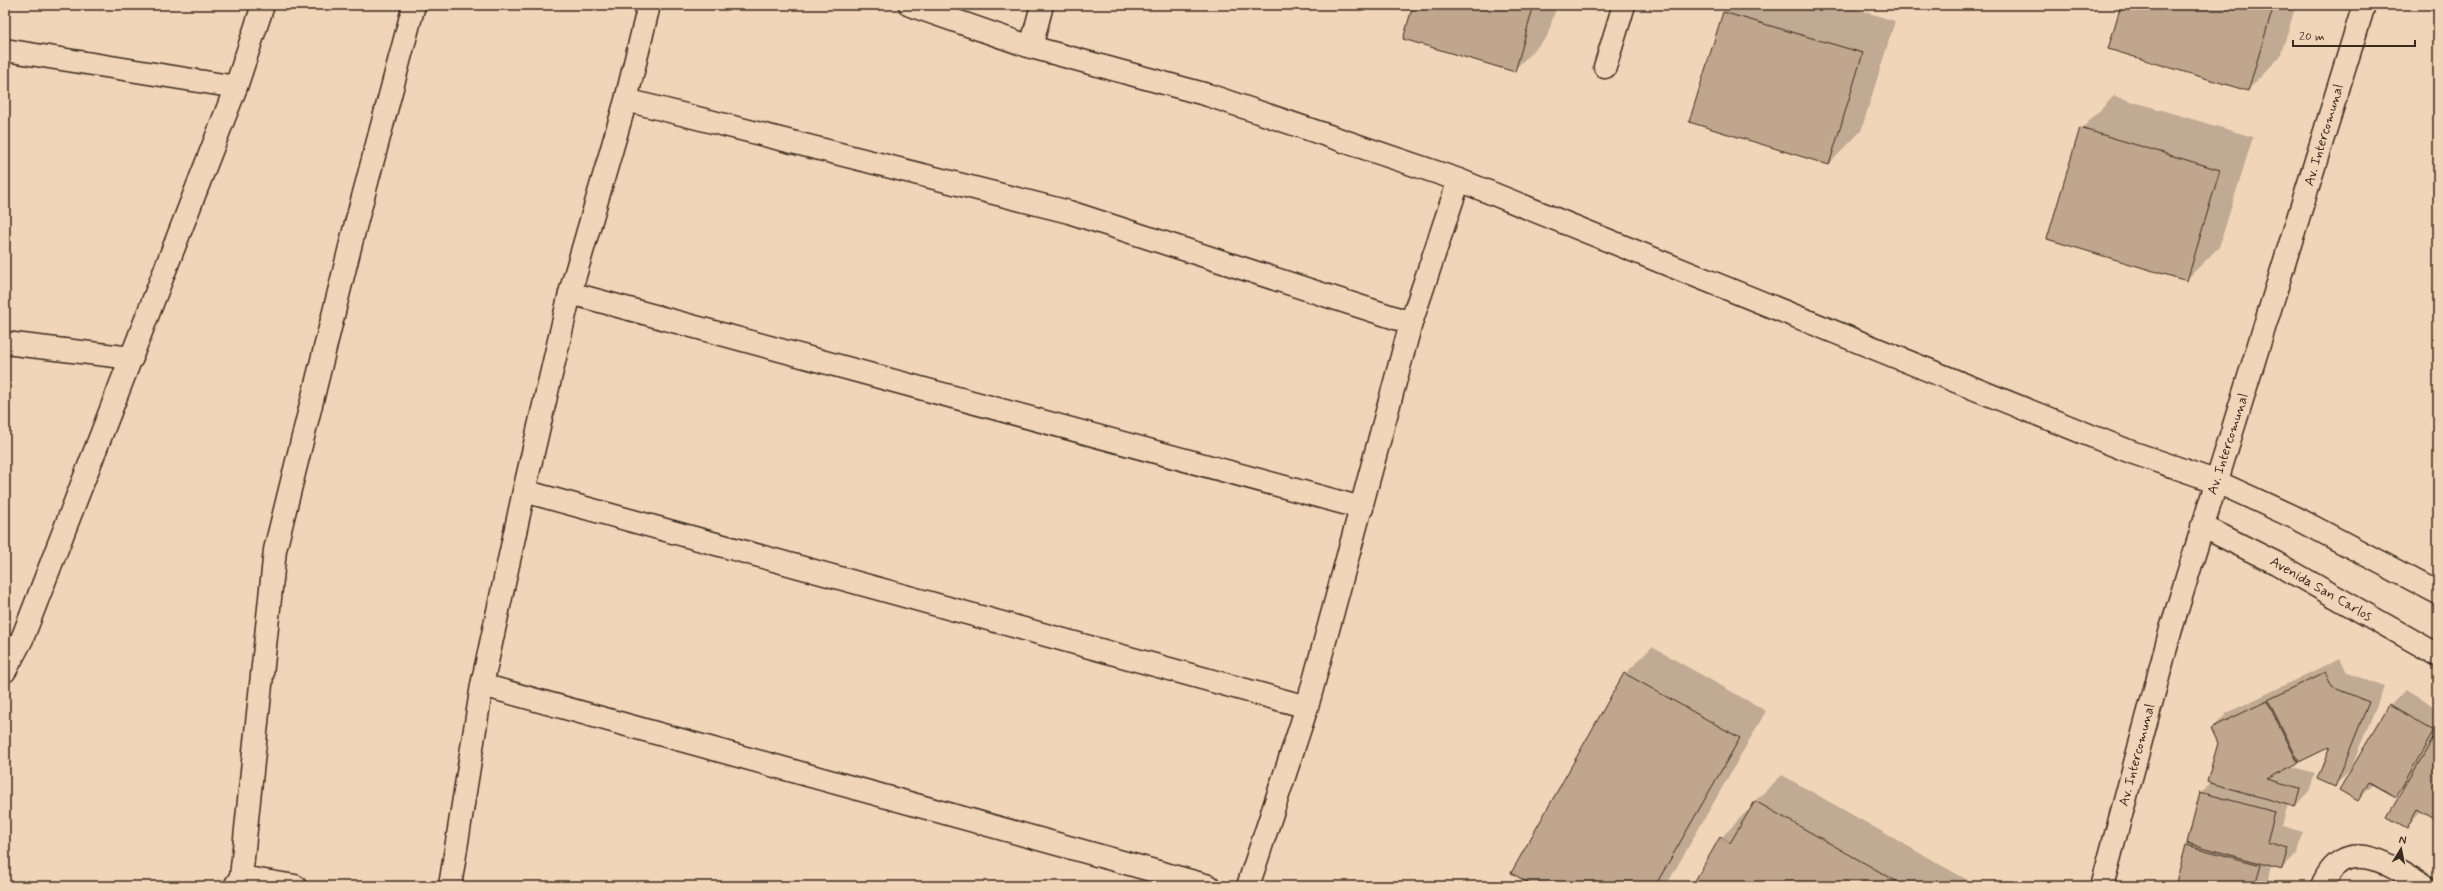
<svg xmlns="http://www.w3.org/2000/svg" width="2443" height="891" viewBox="0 0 2443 891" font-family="Mynerve,sans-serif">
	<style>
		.shadow { fill: #0003 }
		.building { fill: #bfa68d; stroke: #3b2a1e }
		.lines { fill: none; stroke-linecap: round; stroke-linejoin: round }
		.minor-casing { stroke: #3b2a1e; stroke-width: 25 }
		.minor { stroke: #f1d5b8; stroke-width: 22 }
		.labels { text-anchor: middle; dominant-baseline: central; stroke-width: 4; stroke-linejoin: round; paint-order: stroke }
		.street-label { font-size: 14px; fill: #3b2a1e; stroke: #f1d5b8 }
	</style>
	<rect width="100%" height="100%" fill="#f1d5b8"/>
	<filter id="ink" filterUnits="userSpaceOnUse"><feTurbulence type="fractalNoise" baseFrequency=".025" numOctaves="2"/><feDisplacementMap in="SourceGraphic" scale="8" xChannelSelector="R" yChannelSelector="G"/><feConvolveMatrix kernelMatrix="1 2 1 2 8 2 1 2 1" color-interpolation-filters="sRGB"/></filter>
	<g filter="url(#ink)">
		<!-- shadow -->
		<path class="shadow" d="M1414,5H1557L1547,37L1514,70Z
			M1731,5H1843L1895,21L1861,131L1829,164L1690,122L1724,12Z
			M2122,5H2296L2280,57L2248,90Z
			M2114,96L2253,137L2219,247L2186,280L2081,129Z
			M1652,647L1766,711L1666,886H1536L1512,873L1625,674Z
			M2340,658L2347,672L2384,687L2351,769L2335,785L2332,745L2290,766L2315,773L2310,790L2295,806L2288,804L2282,826L2303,832L2298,853L2282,868L2271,865L2268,879L2289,886H2176L2201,793L2212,782L2219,743L2212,729L2227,713Z
			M2405,690L2438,709V820L2422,810L2406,827L2405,786L2396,796L2374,784L2358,800L2390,706Z
			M1782,775L1978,886H1693L1721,838L1747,811L1749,812L1755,801Z"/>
		<!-- building -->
		<path class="building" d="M1413,5H1534L1515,72L1403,39Z
			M2121,5H2274L2248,91L2108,49Z
			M1723,12L1863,53L1829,165L1689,122Z
			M2080,128L2220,170L2187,281L2047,239Z
			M2325,672L2332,687L2369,702L2335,787L2317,779L2330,747L2299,762L2268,700Z
			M1624,673L1740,738L1655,886H1534L1511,873Z
			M2267,701L2298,763L2267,779L2300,788L2295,807L2207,782L2218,743L2211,728Z
			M2389,705L2434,731L2396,797L2369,782L2358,801L2339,790Z
			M2437,732L2438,821L2417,809L2407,828L2387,817Z
			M2200,792L2275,812L2267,842L2288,848L2282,869L2187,843Z
			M1755,801L1905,886H1692L1720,837L1730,843Z
			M2186,845L2261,865L2255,886H2175Z"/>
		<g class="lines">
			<!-- minor casing -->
			<g class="minor-casing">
				<path id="minor" d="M910,5L1031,47L1208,95L1459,180L2131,452L2215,481L2300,520L2438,593
					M1031,47L1042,5
					M5,50L236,87
					M1605,67L1624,5
					M626,100L1069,212L1411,323
					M570,293L1362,508
					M5,343L132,358
					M524,491L1307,707
					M2202,526L2276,563L2438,655
					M5,671L22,639L236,87L263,5
					M482,685L1209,886
					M241,877L295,886
					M235,886L241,877L275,550L354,231L414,5
					M450,886L482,685L524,491L570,293L626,100L649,5
					M1248,886L1307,707L1411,323L1459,180
					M2102,886L2171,629L2364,5
					M2322,886C2344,832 2391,865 2424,886"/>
			</g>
			<!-- minor -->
			<use href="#minor" class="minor"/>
		</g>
	</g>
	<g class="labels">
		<!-- street labels -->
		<g class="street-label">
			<text transform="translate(2324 135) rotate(-73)">Av. Intercomunal</text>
			<text transform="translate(2228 444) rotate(-72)">Av. Intercomunal</text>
			<text transform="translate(2321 589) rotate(30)">Avenida San Carlos</text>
			<text transform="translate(2137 755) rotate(-75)">Av. Intercomunal</text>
		</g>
	</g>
	<!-- margin -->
	<rect width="2443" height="891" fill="none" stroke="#f1d5b8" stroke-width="20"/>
	<rect x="10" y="10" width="2423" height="871" fill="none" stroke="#3b2a1e" stroke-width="1.5" filter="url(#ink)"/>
	<!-- north arrow -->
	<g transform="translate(2401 849) rotate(10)" stroke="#f1d5b8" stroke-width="3" paint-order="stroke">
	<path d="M0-3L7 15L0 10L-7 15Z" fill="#3b2a1e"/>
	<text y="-6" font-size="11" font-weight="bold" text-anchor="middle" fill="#3b2a1e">N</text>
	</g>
	<!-- scale -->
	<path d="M2293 40v6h122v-6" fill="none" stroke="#3b2a1e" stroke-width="2"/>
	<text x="2299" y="40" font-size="12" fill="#3b2a1e" stroke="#f1d5b8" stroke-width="3" paint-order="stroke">20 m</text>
</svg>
